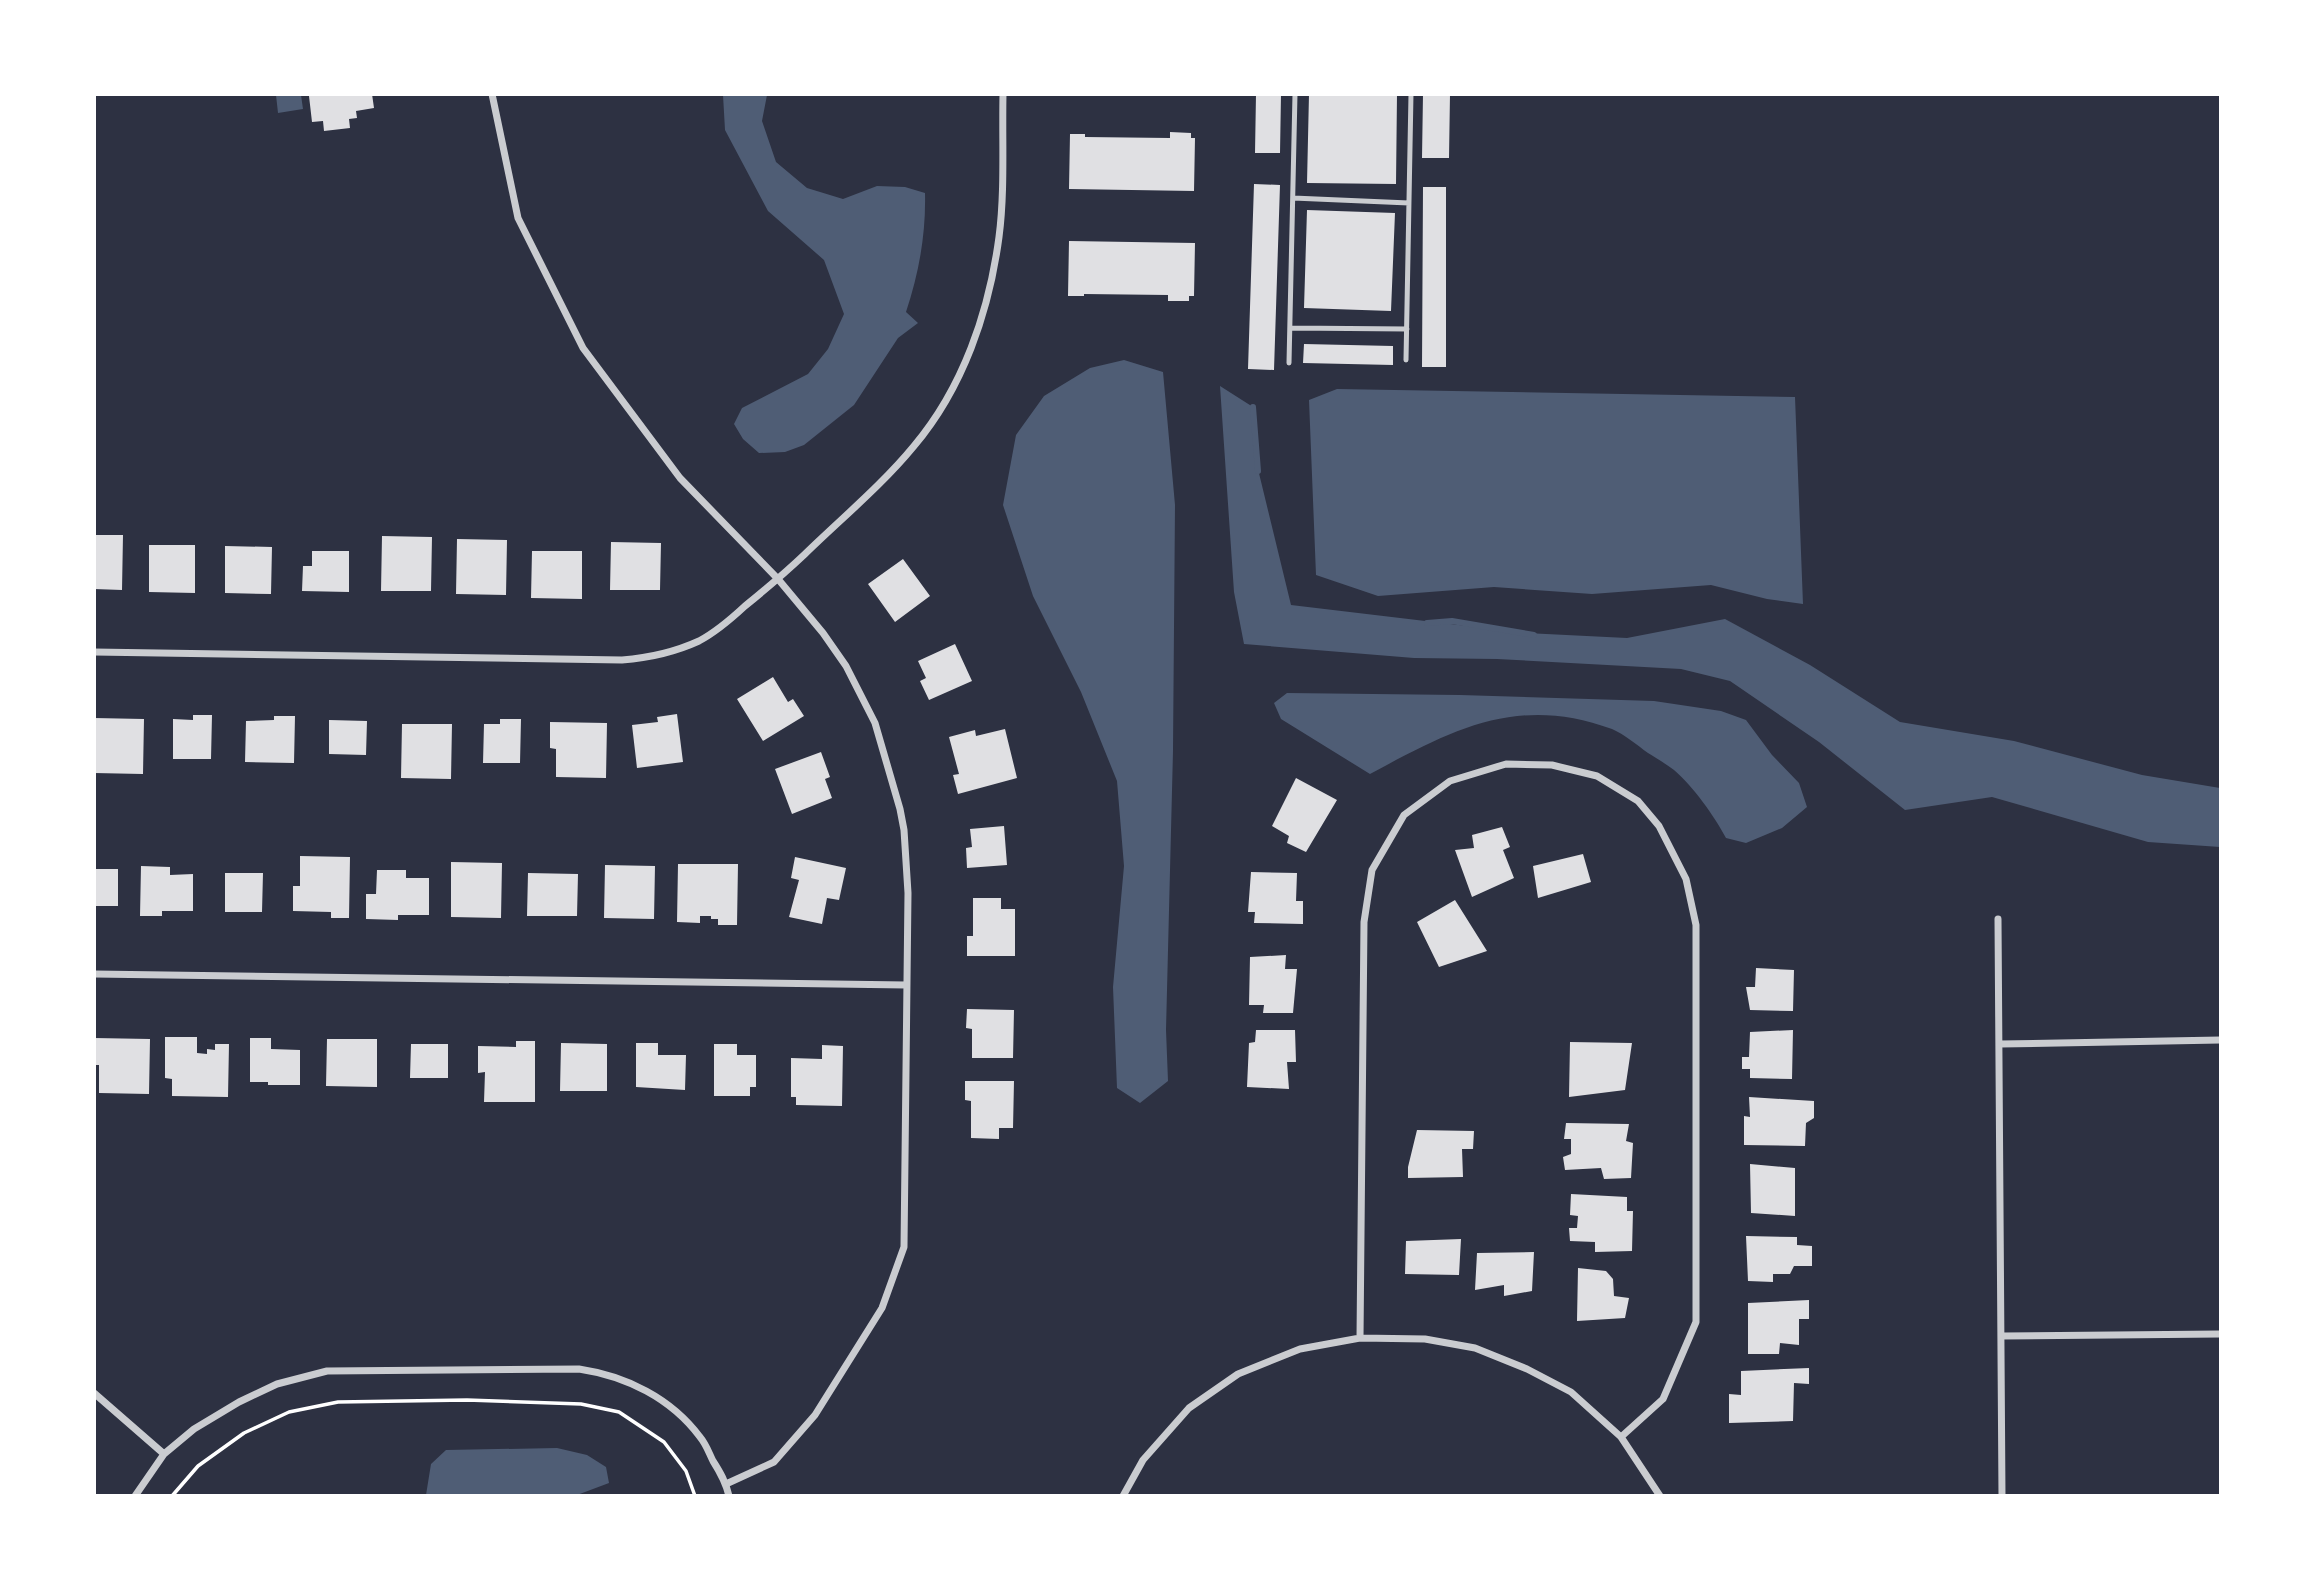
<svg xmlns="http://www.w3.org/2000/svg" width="2315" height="1590" viewBox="0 0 2315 1590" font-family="Signika,sans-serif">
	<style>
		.water { fill: #4f5d75 }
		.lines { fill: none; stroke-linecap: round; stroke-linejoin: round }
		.stream { stroke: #4f5d75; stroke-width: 6 }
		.building { fill: #e0e0e3 }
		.path { stroke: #fff; stroke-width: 3.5 }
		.service { stroke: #caccd0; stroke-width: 5 }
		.minor { stroke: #caccd0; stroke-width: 7 }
	</style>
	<rect width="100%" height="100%" fill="#2d3142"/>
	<!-- water -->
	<path class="water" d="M276,95H301L303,109L278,113Z
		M723,95H767L762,121L776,162L807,188L843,199L877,186L905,187L925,193C926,234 919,273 906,312L918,323L898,338L854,405L804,445L785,452L759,453L743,439L734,424L742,408L808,374L828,349L844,314L824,260L768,211L725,130Z
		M1124,360L1163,372L1175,505L1173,751L1166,1030L1168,1081L1140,1103L1117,1088L1113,987L1124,866L1117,781L1081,692L1033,596L1003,505L1016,435L1044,396L1090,368Z
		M1220,386L1253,407L1257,465L1291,605L1526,633L1627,638L1725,619L1810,665L1900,722L2014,741L2142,775L2220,788V847L2148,842L1992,797L1905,810L1819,742L1730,681L1681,669L1497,659L1414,658L1244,644L1234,592Z
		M1337,389L1795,397L1803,604L1767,599L1711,585L1592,594L1494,587L1378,596L1316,575L1309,400Z
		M1287,693L1460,695L1654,701L1721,711L1746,720L1772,755L1799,783L1807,807L1782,828L1746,843L1726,838C1715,817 1693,786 1674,770C1666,764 1656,758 1648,753C1637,745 1624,734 1612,729C1517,694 1452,730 1370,774L1281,719L1274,703Z
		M557,1448L587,1455L606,1467L609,1483L577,1495H426L431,1464L446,1450Z"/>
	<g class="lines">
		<!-- stream -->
		<path class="stream" d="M1253,407L1258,471
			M1427,623L1452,621L1534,635"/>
	</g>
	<!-- building -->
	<path class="building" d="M310,94H372L374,108L356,111L357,118L349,119L350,128L324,131L323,121L312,122L309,96Z
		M1256,94H1281L1280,153H1255Z
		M1309,94H1397L1396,184L1307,183Z
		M1423,94H1450L1449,158H1422Z
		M1170,132L1191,133V138H1195L1194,191L1069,189L1070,134H1085V137L1170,138Z
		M1254,184L1280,185L1274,370L1248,369Z
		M1423,187H1446V367H1422Z
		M1307,210L1395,213L1391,311L1304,308Z
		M1069,241L1195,243L1194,296H1189V301H1168V295L1084,294V296H1068Z
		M1304,344L1393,346V365L1303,363Z
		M94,535H123L122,590L94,589Z
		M382,536L432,537L431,591H381Z
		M457,539L507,540L506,595L456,594Z
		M611,542L661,543L660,590H610Z
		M149,545H195V593L149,592Z
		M225,546L272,547L271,594L225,593Z
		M312,551H349V592L302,591L303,566H312Z
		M532,551H582V599L531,598Z
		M903,559L930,596L895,622L868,584Z
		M955,644L972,681L929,700L920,681L926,678L918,661Z
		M773,677L788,702L793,699L804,716L763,741L737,699Z
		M677,714L683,762L637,768L632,725L658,722L657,717Z
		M193,715H212L211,759H173V719L193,720Z
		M274,716H295L294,763L245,762L246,721L274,720Z
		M94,718L144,719L143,774L94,773Z
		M500,719H521L520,763H483L484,724H500Z
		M329,720L367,721L366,755L329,754Z
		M550,722L607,723L606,778L556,777V749L550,748Z
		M402,724H452L451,779L401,778Z
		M1005,729L1017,778L958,794L953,775L959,774L949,737L975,730L976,736Z
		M821,752L830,777L825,779L832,798L792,814L775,769Z
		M1296,778L1337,800L1306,852L1287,843L1289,836L1272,826Z
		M1004,826L1007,865L967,868L966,848L972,847L970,829Z
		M1502,827L1510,847L1503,850L1514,878L1472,897L1455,850L1474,848L1472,835Z
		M1583,854L1591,882L1538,898L1533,866Z
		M300,856L350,857L349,918H331V912L293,911V886H300Z
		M795,857L846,868L839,900L827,898L822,924L789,917L799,880L791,878Z
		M451,862L502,863L501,918L451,917Z
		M678,864H738L737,925H718V919H711V916H700V923L677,922Z
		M605,865L655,866L654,919L604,918Z
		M141,866L170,867V875L193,874V911H162V916H140Z
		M94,869H118V906H94Z
		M377,870H406V878H429V915H398V920L366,919V894H376Z
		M1251,872L1297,873L1296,901H1303V924L1254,923L1255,912H1248Z
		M225,873H263L262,912H225Z
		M528,873L578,874L577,916H527Z
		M973,898H1001V909H1015V956H967V936H973Z
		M1455,900L1487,951L1439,967L1417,922Z
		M1286,955L1285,969H1297L1293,1013H1263L1264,1005H1249L1250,957Z
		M1756,968L1794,970L1793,1011L1750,1010L1746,987H1755Z
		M967,1009L1014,1010L1013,1058H972V1029L966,1028Z
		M1256,1030H1295L1296,1062H1287L1289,1089L1247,1087L1249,1043L1255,1042Z
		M1793,1030L1792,1079L1750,1078V1069H1742V1057H1749L1750,1032Z
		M165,1037H197V1053L207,1054V1049L215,1050V1044H229L228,1097L172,1096V1079L165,1078Z
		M94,1038L150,1039L149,1094L99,1093V1065H94Z
		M250,1038H271V1049L300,1050V1085H268V1082H250Z
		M327,1039H377V1087L326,1086Z
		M516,1041H535V1102H484L485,1072L478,1073V1046L516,1047Z
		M1570,1042L1632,1043L1625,1090L1569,1097Z
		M561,1043L607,1044V1091H560Z
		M636,1043H658V1055H686L685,1090L636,1087Z
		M411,1044H448V1078H410Z
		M714,1044H737V1055H756V1087H750V1096H714Z
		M822,1045L843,1046L842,1106L796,1105V1097H791V1058L822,1059Z
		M965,1081H1014L1013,1128H999V1139L971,1138V1101L965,1100Z
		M1749,1097L1814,1101V1118L1806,1123L1805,1146L1744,1145V1116L1750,1117Z
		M1566,1123L1629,1124L1626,1141L1633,1143L1631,1178L1604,1179L1601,1168L1565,1170L1563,1157L1571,1154V1139H1564Z
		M1417,1130L1474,1131L1473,1149H1462L1463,1177L1408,1178V1167Z
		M1750,1164L1795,1168V1216L1751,1213Z
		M1571,1194L1627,1197V1211H1633L1632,1251L1595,1252V1242L1570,1241L1569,1228H1577L1578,1216L1570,1215Z
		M1746,1236L1797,1237V1245L1812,1246V1266H1794L1790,1274H1773V1282L1748,1281Z
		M1461,1239L1459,1275L1405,1274L1406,1241Z
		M1534,1252L1532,1291L1504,1296V1285L1475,1290L1477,1253Z
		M1578,1268L1606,1271L1613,1279L1614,1296L1629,1298L1625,1318L1577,1321Z
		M1809,1300V1319H1799V1345L1780,1343L1779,1354H1748V1303Z
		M1809,1368V1384L1794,1383L1793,1421L1729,1423V1394L1741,1395V1371Z"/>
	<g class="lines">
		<!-- path -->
		<path class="path" d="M172,1496L198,1466L244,1433L289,1412L338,1402L467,1400L581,1404L619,1412L664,1442L686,1471L695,1496"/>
		<!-- service -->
		<path class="service" d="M1293,198L1409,203
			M1290,328L1407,329
			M1406,360L1411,94
			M1289,363L1295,94"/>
		<!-- minor -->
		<path class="minor" d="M492,94L518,218L583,348L680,478L778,579L823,633L846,666L875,723L900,809L904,830L908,893L904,1247L882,1308L815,1415L774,1462L726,1484
			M94,652L622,660C648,658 675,652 699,641C716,632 731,619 745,606C766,589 786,572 805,554C842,518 882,485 914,446C963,388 989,312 999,237C1005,191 1002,142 1003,94
			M1998,919L2002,1496
			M94,974L906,985
			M2000,1044L2220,1040
			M2002,1336L2220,1334
			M1360,1338L1364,922L1372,870L1404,815L1450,781L1506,764L1552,765L1597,776L1638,801L1659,826L1686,879L1696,925V1322L1663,1399L1621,1437
			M94,1393L164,1454
			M135,1496L164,1454L194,1429L239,1402L277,1384L327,1371L579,1369C626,1376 671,1398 700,1437C706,1444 709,1453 713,1461C720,1472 726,1482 729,1496
			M1123,1496L1143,1460L1189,1408L1238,1374L1300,1349L1360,1338L1425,1339L1475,1348L1527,1369L1571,1392L1621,1437L1660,1496"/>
	</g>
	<!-- border -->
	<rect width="2315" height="1590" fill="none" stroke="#ffffff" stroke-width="192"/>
</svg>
